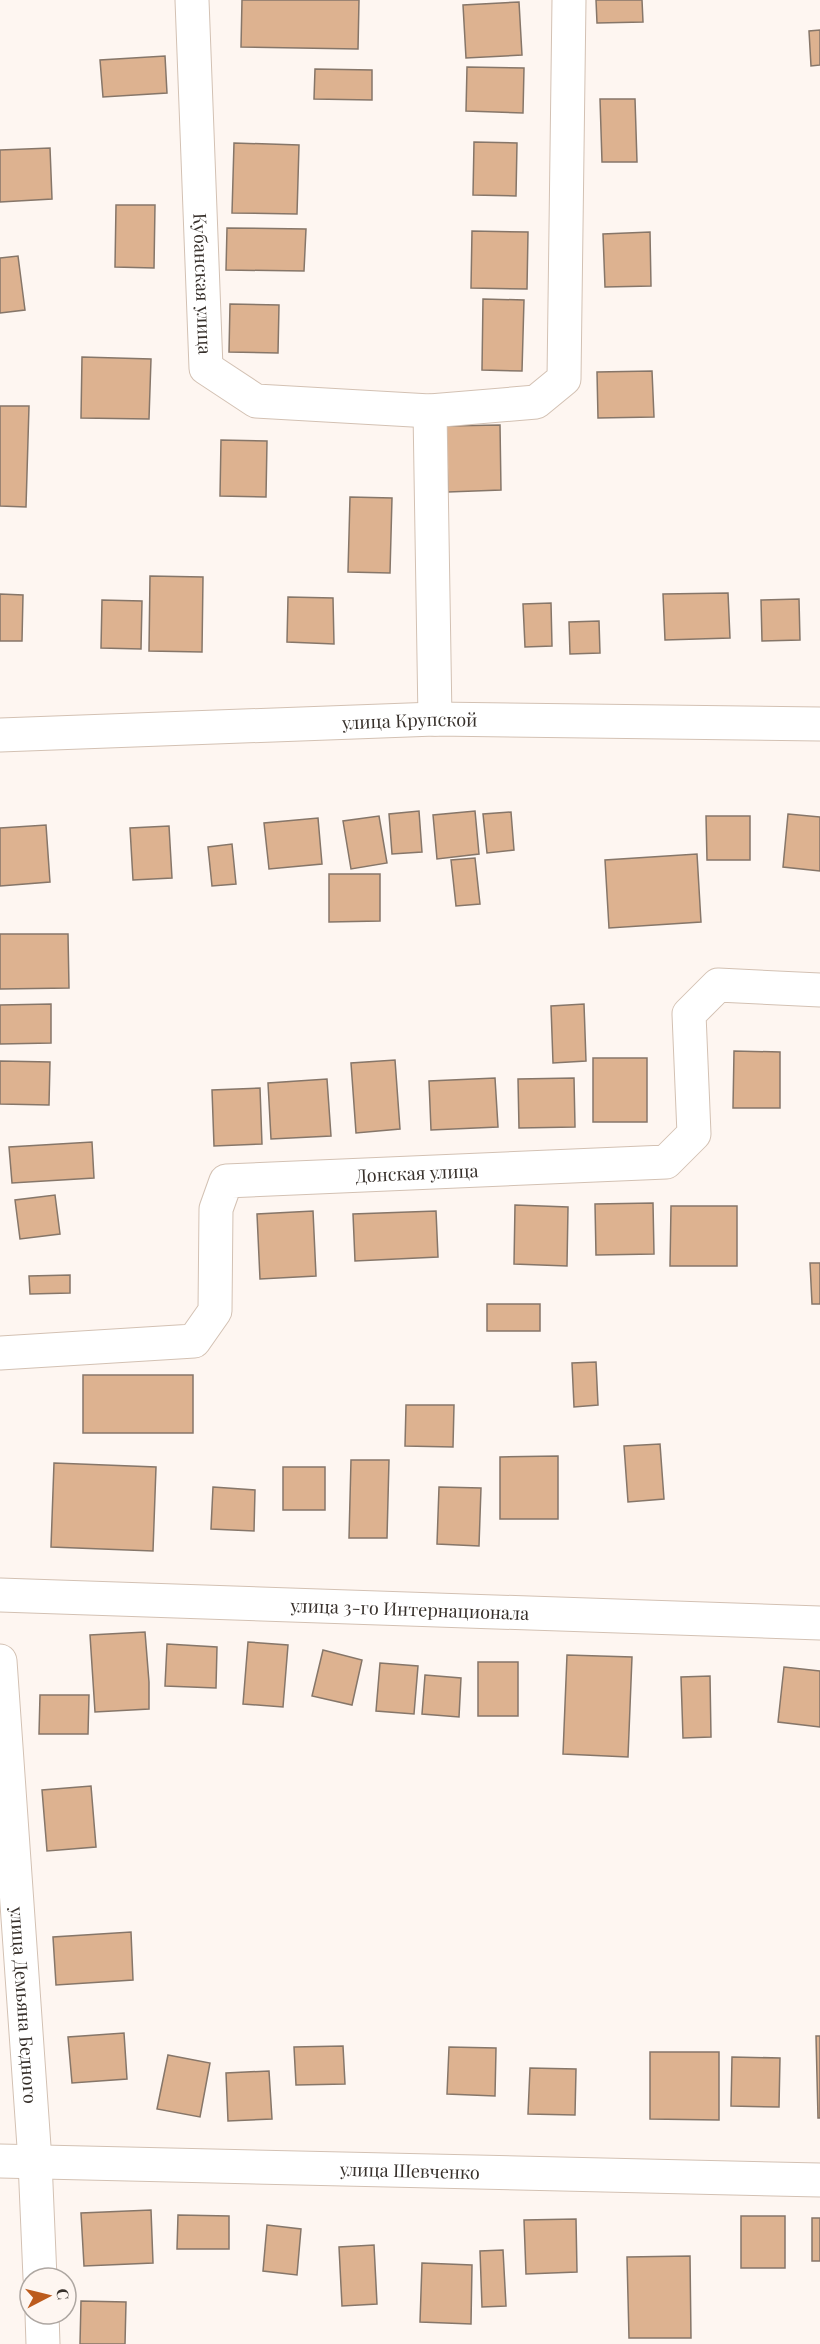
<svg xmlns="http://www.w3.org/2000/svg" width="820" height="2344" viewBox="0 0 820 2344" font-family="'Playfair Display',serif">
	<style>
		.building { fill: #ddb290; stroke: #867669; stroke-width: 1.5 }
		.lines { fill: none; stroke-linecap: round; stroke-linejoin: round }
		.minor-casing { stroke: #d3c1b3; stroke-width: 35 }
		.minor { stroke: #fff; stroke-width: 33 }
		.labels { text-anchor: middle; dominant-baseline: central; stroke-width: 4.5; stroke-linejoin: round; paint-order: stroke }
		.street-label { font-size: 18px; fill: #37302b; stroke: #fef6f1 }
	</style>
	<rect width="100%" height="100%" fill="#fef6f1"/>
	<!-- building -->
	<path class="building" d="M242,0H359L358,49L241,47Z
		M596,0H642L643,22L597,23Z
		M519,2L522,55L466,58L463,5Z
		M820,30V65L811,66L809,31Z
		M165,56L167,93L103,97L100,60Z
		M467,67L524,68L523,113L466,111Z
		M315,69L372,70V100L314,99Z
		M600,99H635L637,162H602Z
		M474,142L517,143L516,196L473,195Z
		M234,143L299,145L297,214L232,213Z
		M50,148L52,199L0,202V150Z
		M116,205H155L154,268L115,267Z
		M227,228L306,229L304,271L226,270Z
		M472,231L528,232L527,289L471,288Z
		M650,232L651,286L605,287L603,234Z
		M18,256L25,310L0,313V258Z
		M483,299L524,300L522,371L482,370Z
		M230,304L279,305L278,353L229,352Z
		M82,357L151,359L149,419L81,418Z
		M652,371L654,417L598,418L597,372Z
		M0,406H29L26,507L0,506Z
		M500,425L501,490L448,492L446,426Z
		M221,440L267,441L266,497L220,496Z
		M350,497L392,498L390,573L348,572Z
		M150,576L203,577L202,652L149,651Z
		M728,593L730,638L665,640L663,594Z
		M0,594L23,595L22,641H0Z
		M288,597L333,598L334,644L287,642Z
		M799,599L800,640L762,641L761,600Z
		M102,600L142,601L141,649L101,648Z
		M551,603L552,646L525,647L523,604Z
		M599,621L600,653L570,654L569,622Z
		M419,811L422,852L392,854L389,814Z
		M475,811L479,854L437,859L433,815Z
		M511,812L514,850L487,853L483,814Z
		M788,814L820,817V871L783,867Z
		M379,816L387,863L351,869L343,821Z
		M706,816H750V860H707Z
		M318,818L322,864L269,869L264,823Z
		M46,825L50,882L0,886V828Z
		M169,826L172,878L133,880L130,828Z
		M232,844L236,884L212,886L208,847Z
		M697,854L701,922L609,928L605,860Z
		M475,858L480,904L456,906L451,860Z
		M329,874H380V921L329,922Z
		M0,934H68L69,988L0,989Z
		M51,1004V1043L0,1044V1005Z
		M584,1004L586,1061L553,1063L551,1006Z
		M734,1051L780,1052V1108H733Z
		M593,1058H647V1122H593Z
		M395,1060L400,1129L356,1133L351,1063Z
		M0,1061L50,1062L49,1105L0,1104Z
		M495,1078L498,1127L431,1130L429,1081Z
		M574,1078L575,1127L519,1128L518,1079Z
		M327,1079L331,1136L271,1139L268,1083Z
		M260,1088L262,1144L214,1146L212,1090Z
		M92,1142L94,1178L12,1183L9,1147Z
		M55,1195L60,1234L20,1239L15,1200Z
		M653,1203L654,1254L596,1255L595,1204Z
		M515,1205L568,1207L567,1266L514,1264Z
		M671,1206H737V1266H670Z
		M313,1211L316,1276L260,1279L257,1214Z
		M436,1211L438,1257L355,1261L353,1214Z
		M810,1263H820V1304H812Z
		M70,1275V1293L30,1294L29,1276Z
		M487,1304H540V1331H487Z
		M596,1362L598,1405L574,1407L572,1363Z
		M83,1375H193V1433H83Z
		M406,1405H454L453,1447L405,1446Z
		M660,1444L664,1499L628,1502L624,1446Z
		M558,1456V1519H500V1457Z
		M351,1460H389L387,1538H349Z
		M54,1463L156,1467L153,1551L51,1547Z
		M283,1467H325V1510H283Z
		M213,1487L255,1490L254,1531L211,1529Z
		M439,1487L481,1488L479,1546L437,1544Z
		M145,1632L149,1682V1709L95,1712L90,1635Z
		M248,1642L288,1645L283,1707L243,1704Z
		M167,1644L217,1647L216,1688L165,1686Z
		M323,1650L362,1660L352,1705L312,1696Z
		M567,1655L632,1657L628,1757L563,1754Z
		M478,1662H518V1716H478Z
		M380,1663L418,1666L414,1714L376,1711Z
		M784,1667L820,1671V1727L778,1722Z
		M425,1675L461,1678L459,1717L422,1714Z
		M710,1676L711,1737L683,1738L681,1677Z
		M40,1695H89L88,1734H39Z
		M91,1786L96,1847L47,1851L42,1790Z
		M131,1932L133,1980L56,1985L53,1937Z
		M124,2033L127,2079L72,2083L68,2037Z
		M816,2036H820V2118H818Z
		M343,2046L345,2084L296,2085L294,2047Z
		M449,2047L496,2048L495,2096L447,2094Z
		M650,2052H719V2120L650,2119Z
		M168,2055L210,2063L200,2117L157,2109Z
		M732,2057L780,2058L779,2107L731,2106Z
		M530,2068L576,2069L575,2115L528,2114Z
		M269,2071L272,2119L228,2121L226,2073Z
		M151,2210L153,2263L84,2266L81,2213Z
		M178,2215L229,2216V2249H177Z
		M741,2216H785V2268H741Z
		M812,2218H820V2261H812Z
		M576,2219L577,2272L526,2274L524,2220Z
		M267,2225L301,2229L297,2275L263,2271Z
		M374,2245L377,2304L342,2306L339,2247Z
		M503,2250L506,2306L482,2307L480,2251Z
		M690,2256L691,2338H629L627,2257Z
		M422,2263L472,2265L471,2324L420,2322Z
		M81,2301L126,2302L125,2344H80Z"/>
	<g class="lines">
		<!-- minor casing -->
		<g class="minor-casing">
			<g id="minor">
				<path id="s1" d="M192,0L206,368L256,401L430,411L536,402L564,379L569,0"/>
				<path d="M430,411L435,719"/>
				<path id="s2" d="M0,735L435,719L820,724"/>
				<path id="s3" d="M0,1353L194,1341L215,1311L216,1209L226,1181L666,1162L694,1134L689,1014L718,985L820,990"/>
				<path id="s4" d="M0,1595L820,1623"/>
				<path id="s5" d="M0,1661L35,2161L40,2278"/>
				<path id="s6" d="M0,2161L820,2180"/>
				<path d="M42,2314L43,2344"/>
			</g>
		</g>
		<!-- minor -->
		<use href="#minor" class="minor"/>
	</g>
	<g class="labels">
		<!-- street labels -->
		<g class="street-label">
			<text stroke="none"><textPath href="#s1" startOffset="284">Кубанская улица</textPath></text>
			<text stroke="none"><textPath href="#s2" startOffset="410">улица Крупской</textPath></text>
			<text stroke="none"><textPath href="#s3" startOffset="554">Донская улица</textPath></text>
			<text stroke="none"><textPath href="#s4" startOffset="410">улица 3-го Интернационала</textPath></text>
			<text stroke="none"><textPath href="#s5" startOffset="345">улица Демьяна Бедного</textPath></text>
			<text stroke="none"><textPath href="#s6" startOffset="410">улица Шевченко</textPath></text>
		</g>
	</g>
	<!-- north arrow -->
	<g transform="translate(48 2296) rotate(83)"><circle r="28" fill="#fef6f1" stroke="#aea7a2" stroke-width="1.5"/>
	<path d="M0-4.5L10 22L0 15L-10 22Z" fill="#bc5b1d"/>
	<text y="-9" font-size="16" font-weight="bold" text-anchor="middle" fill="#37302b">С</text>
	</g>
</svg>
